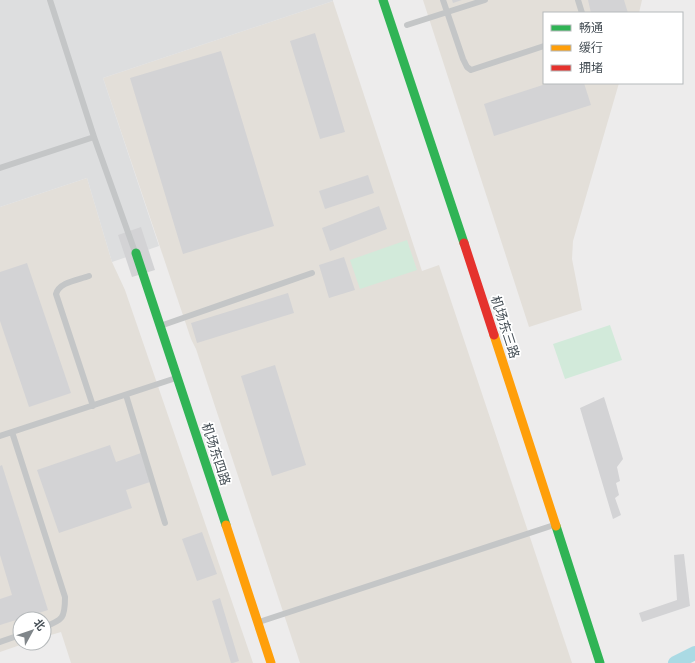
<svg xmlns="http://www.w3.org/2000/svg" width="695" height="663" viewBox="0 0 695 663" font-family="Karla,'Noto Sans SC',sans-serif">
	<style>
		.commercial { fill: #e3dfd9 }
		.airport { fill: #dddedf }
		.green { fill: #d2eada }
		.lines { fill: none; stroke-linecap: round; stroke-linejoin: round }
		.canal { stroke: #aadae4; stroke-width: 14 }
		.building { fill: #d3d3d5 }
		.lane { stroke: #c4c6c7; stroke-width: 6 }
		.fast { stroke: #30b455; stroke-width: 9 }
		.slow { stroke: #ff9f0a; stroke-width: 9 }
		.jam { stroke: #e5322d; stroke-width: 9 }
		.labels { text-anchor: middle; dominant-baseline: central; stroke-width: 3.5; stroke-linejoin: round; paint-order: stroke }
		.street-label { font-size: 13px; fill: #464f56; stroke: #fff }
	</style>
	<rect width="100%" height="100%" fill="#edecec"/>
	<!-- commercial -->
	<path class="commercial" d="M423,0H642L639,13H544V83H619L573,241L572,259L582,310L529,327Z
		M333,1L422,271L439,265L572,663H300L196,349L191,339L103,78Z
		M87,178L112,262L125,290L253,663H71L61,632L44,637V619H20V643H26L0,652V207Z"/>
	<!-- airport -->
	<path class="airport" d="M0,0H333V1L103,78L159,246L112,262L87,178L0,207Z"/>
	<!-- green -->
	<path class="green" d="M407,240L417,270L360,289L350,260Z
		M610,325L622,360L565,379L553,344Z"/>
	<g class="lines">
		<!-- canal -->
		<path class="canal" d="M675,663L695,653"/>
	</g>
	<!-- building -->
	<path class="building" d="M452,0H462L453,3Z
		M588,0H624L628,13H591Z
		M315,33L345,132L320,139L290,41Z
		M221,51L274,226L183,254L130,78Z
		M549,83H584L591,105L494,136L484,104Z
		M368,175L374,193L325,209L319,191Z
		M379,206L387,229L330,251L322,228Z
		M141,227L155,270L132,277L118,235Z
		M344,257L355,290L329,298L319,265Z
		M27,263L71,393L29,407L0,321V272Z
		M288,293L294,313L197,343L191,323Z
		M275,365L306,465L272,476L241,376Z
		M604,397L623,459L617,467L620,481L616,483L619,495L615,498L621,515L613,519L580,408Z
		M110,445L116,462L141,453L150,482L126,490L132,508L59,533L37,470Z
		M2,465L48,610L0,625V599L12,595L0,555V466Z
		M202,532L217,574L197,581L182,539Z
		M684,554L690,606L642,622L639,613L677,600L674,555Z
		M220,598L239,661L233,663H231L212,601Z"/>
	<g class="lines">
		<!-- lane -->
		<path class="lane" d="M443,0L463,59L467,67L471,70L544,46
			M578,0L582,13
			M407,25L485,0
			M94,137L135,252
			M0,168L94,137L50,0
			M89,276C78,280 59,282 56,294L93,406
			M163,325L312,273
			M126,395L165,523
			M12,432L65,597C65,618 63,620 44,627
			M0,436L176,378
			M259,622L554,525
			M0,642L20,635"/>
		<!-- fast -->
		<path class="fast" d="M383,0L464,243
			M136,253L226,525
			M556,526L600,663"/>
		<!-- slow -->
		<path class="slow" d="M494,335L556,526
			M226,525L271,663"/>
		<!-- jam -->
		<path class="jam" d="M464,243L494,335"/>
	</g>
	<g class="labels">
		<!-- street labels -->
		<g class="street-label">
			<text transform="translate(505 327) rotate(72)">机场东三路</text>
			<text transform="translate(216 454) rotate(72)">机场东四路</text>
		</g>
	</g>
	<!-- legend -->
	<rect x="543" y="12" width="140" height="72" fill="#ffffff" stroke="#b5b9bb"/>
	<rect x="551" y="25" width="20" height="6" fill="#30b455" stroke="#b5b9bb"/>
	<text x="579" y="32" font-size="12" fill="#464f56">畅通</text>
	<rect x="551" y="45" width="20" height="6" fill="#ff9f0a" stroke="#b5b9bb"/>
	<text x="579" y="52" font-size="12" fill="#464f56">缓行</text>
	<rect x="551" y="65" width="20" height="6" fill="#e5322d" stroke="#b5b9bb"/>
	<text x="579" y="72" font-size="12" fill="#464f56">拥堵</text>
	<!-- north arrow -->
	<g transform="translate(32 631) rotate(50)"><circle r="19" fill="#ffffff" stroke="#b5b9bb"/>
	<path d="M0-3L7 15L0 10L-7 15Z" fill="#80868a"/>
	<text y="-6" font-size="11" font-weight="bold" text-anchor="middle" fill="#464f56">北</text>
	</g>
</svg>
